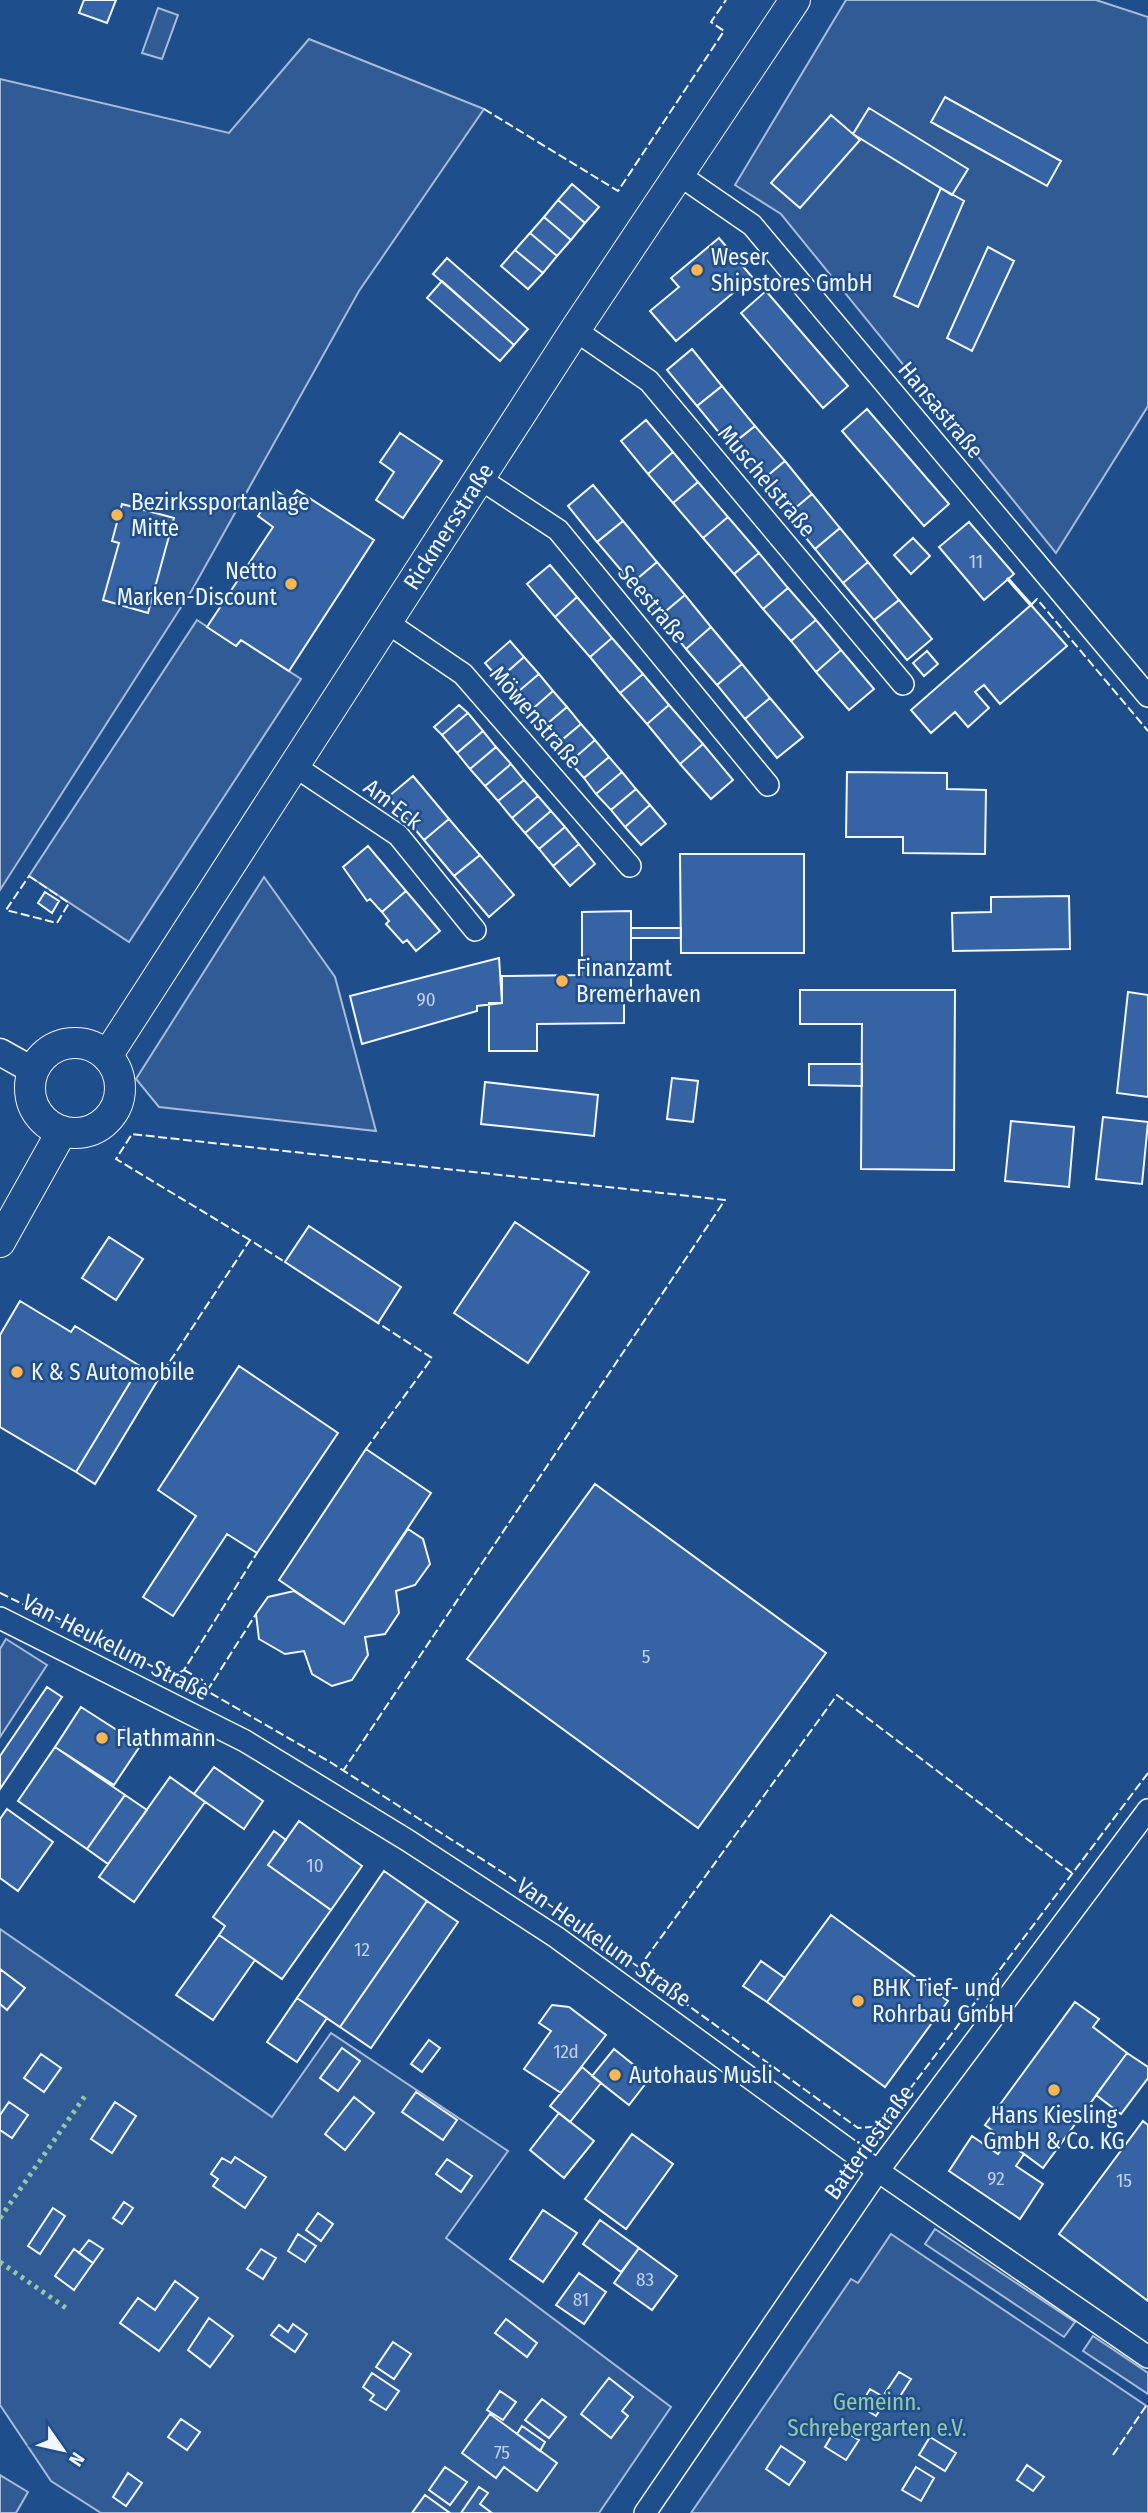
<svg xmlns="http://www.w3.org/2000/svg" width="1148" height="2513" viewBox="0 0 1148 2513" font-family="'Fira Sans Condensed',sans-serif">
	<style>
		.built { fill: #305b95; stroke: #a8bbd7; stroke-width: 2 }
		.building { fill: #3563a3; stroke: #f2f6ff; stroke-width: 2 }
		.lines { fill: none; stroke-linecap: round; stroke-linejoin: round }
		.minor-casing { stroke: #f2f6ff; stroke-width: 24 }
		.tertiary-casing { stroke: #f2f6ff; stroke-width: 29 }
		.secondary-casing { stroke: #f2f6ff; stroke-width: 32 }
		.minor { stroke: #1f4e8c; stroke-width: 21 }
		.tertiary { stroke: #1f4e8c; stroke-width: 26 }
		.secondary { stroke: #1f4e8c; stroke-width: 30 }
		.hedge { stroke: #97c8a6; stroke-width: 5; stroke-dasharray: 3.5 5; stroke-linecap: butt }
		.fence { stroke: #f2f6ff; stroke-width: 2; stroke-dasharray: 9 3.5; stroke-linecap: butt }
		.wall { stroke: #f2f6ff; stroke-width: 3.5 }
		.poi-dot { fill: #ffb74d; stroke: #1f4e8c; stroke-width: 2.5 }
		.labels { text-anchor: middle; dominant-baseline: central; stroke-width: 5; stroke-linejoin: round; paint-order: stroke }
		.number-label { font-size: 19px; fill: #c3d1e8 }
		.poi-label { font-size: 23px; fill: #f2f6ff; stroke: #1f4e8c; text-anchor: start }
		.street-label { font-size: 23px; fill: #f2f6ff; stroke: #1f4e8c }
		.park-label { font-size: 23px; fill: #97c8a6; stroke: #1f4e8c }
	</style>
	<rect width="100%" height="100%" fill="#1f4e8c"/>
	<!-- built -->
	<path class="built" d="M846,0H1096L1148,17V406L1056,553L781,214L735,185Z
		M158,8L178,15L162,59L142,53Z
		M309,39L484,109L359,291L192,590L0,890V79L229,133Z
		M197,620L236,646L241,640L301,679L129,942L29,876Z
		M264,877L335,977L376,1131L159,1107L136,1079Z
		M6,1639L47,1665L0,1737V1649Z
		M0,1929L272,2117L331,2033L508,2151L446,2238L671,2407L599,2513H101L51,2481L0,2405Z
		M935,2229L1075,2322L1064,2337L925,2244Z
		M891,2234L1148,2407V2513H691L851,2279L858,2283Z
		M1093,2336L1148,2373V2394L1083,2351Z
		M0,2475L28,2492L16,2513H0Z"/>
	<!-- building -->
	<path class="building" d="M84,0H116L107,23L79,13Z
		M945,97L1061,161L1047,186L931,122Z
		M869,108L968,169L952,195L853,134Z
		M831,115L860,140L800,208L771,183Z
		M572,184L599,207L585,223L558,200Z
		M941,188L964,201L918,307L894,296Z
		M558,200L585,223L571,240L544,217Z
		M544,217L571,240L557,256L530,233Z
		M530,233L557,256L543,273L515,250Z
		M719,238L752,277L676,341L650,311L679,287L671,278Z
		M988,247L1014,261L972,351L947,338Z
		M515,250L543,273L528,289L501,266Z
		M447,258L528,329L514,345L433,274Z
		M442,281L514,345L500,361L427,298Z
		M766,291L848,386L823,408L741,313Z
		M692,349L722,386L697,406L667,370Z
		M722,386L755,426L730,446L697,406Z
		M867,409L949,504L924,526L842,431Z
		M646,420L673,452L648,474L621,441Z
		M755,426L785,461L760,482L730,446Z
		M400,433L442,461L403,518L376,500L394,472L380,462Z
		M673,452L698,482L673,503L648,474Z
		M785,461L812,494L787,515L760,482Z
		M698,482L728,517L703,538L673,503Z
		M593,485L623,521L597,542L568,506Z
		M275,490L290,500L297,490L374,540L289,671L241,640L236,646L207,627L273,527L258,516Z
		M812,494L840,528L815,549L787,515Z
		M122,504L174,518L148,613L103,600L119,543L112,541Z
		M728,517L759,553L734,574L703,538Z
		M623,521L657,562L632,583L597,542Z
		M969,522L1014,574L984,600L939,547Z
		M840,528L868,562L843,583L815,549Z
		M913,538L930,556L911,574L894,555Z
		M759,553L788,588L763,609L734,574Z
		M657,562L685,595L660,616L632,583Z
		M868,562L899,600L874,620L843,583Z
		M550,565L577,597L555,617L527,584Z
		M788,588L816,620L791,641L763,609Z
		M685,595L711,627L686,649L660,616Z
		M577,597L612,638L590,657L555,617Z
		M899,600L932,639L907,660L874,620Z
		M1031,605L1067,646L1000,704L984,685L975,692L989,708L968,727L955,712L931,733L911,710Z
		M816,620L841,650L816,672L791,641Z
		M711,627L742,664L717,685L686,649Z
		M612,638L643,674L620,693L590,657Z
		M510,641L524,657L499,679L485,663Z
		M841,650L874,689L849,710L816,672Z
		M927,651L938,664L924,676L913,663Z
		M524,657L539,674L513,696L499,679Z
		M742,664L770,698L745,719L717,685Z
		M539,674L553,691L528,713L513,696Z
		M643,674L669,705L647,724L620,693Z
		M553,691L567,707L541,729L528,713Z
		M770,698L803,737L777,758L745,719Z
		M459,705L468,713L442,735L434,727Z
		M669,705L703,744L680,764L647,724Z
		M567,707L581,724L556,745L541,729Z
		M468,713L483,731L457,753L442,735Z
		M581,724L595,740L570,762L556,745Z
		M483,731L496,747L470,769L457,753Z
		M595,740L609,757L584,778L570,762Z
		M703,744L733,780L711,799L680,764Z
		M496,747L511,764L485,786L470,769Z
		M609,757L622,772L596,794L584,778Z
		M511,764L524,780L498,801L485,786Z
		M622,772L636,789L611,810L596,794Z
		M847,772L947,773V789L986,790L985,854L903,853V837H846Z
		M413,776L449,819L424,840L388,797Z
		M524,780L538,796L512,818L498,801Z
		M636,789L650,805L625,827L611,810Z
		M538,796L551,811L525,833L512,818Z
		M650,805L666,824L641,845L625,827Z
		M551,811L565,827L539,849L525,833Z
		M449,819L480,855L454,876L424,840Z
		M565,827L579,844L553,866L539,849Z
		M579,844L595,864L570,886L553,866Z
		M368,846L406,891L382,912L370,899L367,901L343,867Z
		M680,854H804V953H681Z
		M480,855L514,895L489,917L454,876Z
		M406,891L440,931L416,951L407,940L403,943L386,924L389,921L382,912Z
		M45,892L59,901L52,913L38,903Z
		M1069,896L1070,949L953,951L952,913L991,912V897Z
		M631,911V991H624V1023L537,1024V1051H489V1003H502V976L582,975V912Z
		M631,928H681V938H631Z
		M499,958L502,1003L477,1006V1011L362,1044L350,996Z
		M800,990H955L954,1170L861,1169L862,1024H800Z
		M1128,992L1148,995V1097L1117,1093Z
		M809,1064H862V1086L809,1085Z
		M672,1078L698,1081L693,1122L667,1119Z
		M485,1082L598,1095L594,1136L481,1124Z
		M1103,1117L1148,1122L1142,1184L1096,1179Z
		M1011,1121L1074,1127L1069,1187L1005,1181Z
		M515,1222L589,1272L528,1363L454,1313Z
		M309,1226L401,1287L378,1323L285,1262Z
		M109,1237L143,1259L116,1300L82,1278Z
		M20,1301L71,1332L75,1326L140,1366L76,1472L0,1427V1335Z
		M140,1366L159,1378L95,1484L76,1472Z
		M239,1366L338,1433L257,1553L227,1534L173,1616L143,1597L196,1516L158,1490Z
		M366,1449L431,1493L344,1624L279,1580Z
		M595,1484L826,1653L698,1828L467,1659Z
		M408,1529L423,1539L430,1564L415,1585L396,1591L399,1613L385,1634L365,1637L368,1655L352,1680L332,1686L312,1674L304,1651L285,1654L259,1639L256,1614L268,1597L294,1591L344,1624Z
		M47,1687L62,1697L0,1789V1756Z
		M81,1707L120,1732L124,1727L144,1740L114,1785L55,1747Z
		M55,1747L125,1795L87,1849L18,1801Z
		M214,1767L263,1801L244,1829L194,1794Z
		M170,1777L205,1802L134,1902L99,1877Z
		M125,1795L147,1810L108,1864L87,1849Z
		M7,1809L53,1842L18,1891L0,1878V1819Z
		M299,1821L362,1866L331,1910L268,1865Z
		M274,1831L286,1840L268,1865L331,1910L282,1979L219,1935L225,1926L213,1917Z
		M384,1871L427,1901L340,2027L297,1998Z
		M427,1901L458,1922L371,2048L340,2027Z
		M831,1915L948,2001L885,2087L767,2002Z
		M219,1935L255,1960L213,2020L176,1995Z
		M761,1961L785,1978L767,2002L743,1986Z
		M0,1969L25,1988L7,2010L0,2004Z
		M297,1998L327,2018L297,2062L267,2042Z
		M1075,2002L1099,2019L1093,2027L1127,2053L1043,2168L985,2125Z
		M552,2005L569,2007L606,2035L561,2093L524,2069L551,2031L539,2023Z
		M429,2040L440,2048L422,2072L411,2064Z
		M342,2048L360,2061L338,2091L320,2078Z
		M614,2049L650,2078L629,2105L592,2076Z
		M1127,2053L1148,2067V2078L1121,2114L1096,2095Z
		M41,2054L61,2068L44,2092L24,2078Z
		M582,2067L601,2083L570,2122L550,2106Z
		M416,2092L457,2120L443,2140L402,2112Z
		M354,2097L374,2113L345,2150L325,2134Z
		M9,2102L28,2115L12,2138L0,2130V2115Z
		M115,2102L136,2116L112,2153L91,2139Z
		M559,2113L594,2141L564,2178L530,2150Z
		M1143,2121L1148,2125V2301L1059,2234Z
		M632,2134L673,2164L626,2229L585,2199Z
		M972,2136L998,2154L1006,2142L1024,2154L1016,2166L1043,2184L1020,2219L949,2171Z
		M235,2157L266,2177L245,2208L213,2186L218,2179L211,2174L222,2158L231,2163Z
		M447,2159L472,2176L461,2192L436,2174Z
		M124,2202L133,2208L122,2224L113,2218Z
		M53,2208L65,2216L40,2254L28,2246Z
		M543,2210L577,2233L543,2282L510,2259Z
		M318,2213L333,2224L321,2241L306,2230Z
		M600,2220L639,2248L621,2272L583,2244Z
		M298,2234L316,2246L305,2262L288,2251Z
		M89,2240L103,2249L93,2263L79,2253Z
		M639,2248L677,2276L652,2310L614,2283Z
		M74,2249L93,2263L74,2290L55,2276Z
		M261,2249L276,2258L263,2279L247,2269Z
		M579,2273L606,2292L584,2324L556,2305Z
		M175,2281L198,2298L159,2351L120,2323L138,2298L155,2310Z
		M209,2318L233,2336L210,2367L188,2350Z
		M506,2319L537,2343L527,2357L495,2333Z
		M293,2324L307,2334L295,2352L271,2335L279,2325L288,2332Z
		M393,2342L411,2354L394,2379L376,2367Z
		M899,2372L911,2379L897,2401L885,2393Z
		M372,2373L399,2391L386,2410L370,2400L374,2395L363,2387Z
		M609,2378L633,2397L622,2411L628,2416L611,2438L581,2414Z
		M870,2389L887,2399L876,2416L860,2406Z
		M500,2391L516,2402L503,2420L487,2410Z
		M542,2399L566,2417L549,2438L525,2420Z
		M490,2414L557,2463L537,2491L504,2467L496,2478L462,2453Z
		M181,2419L200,2432L187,2450L168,2437Z
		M522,2426L545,2442L540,2451L517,2434Z
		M837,2427L859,2440L846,2460L825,2447Z
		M930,2437L956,2453L945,2471L919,2455Z
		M781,2446L805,2462L789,2485L766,2469Z
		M1027,2465L1044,2477L1033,2491L1017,2480Z
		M445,2467L467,2482L450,2505L429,2490Z
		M916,2467L934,2478L921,2501L902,2490Z
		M128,2473L142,2483L126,2506L113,2497Z
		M479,2487L488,2493L480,2504L492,2513H461Z
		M425,2495L450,2513H412Z"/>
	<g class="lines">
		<!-- minor casing -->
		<g class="minor-casing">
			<path id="minor" d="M678,174L752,225L1148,696
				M575,330L649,381L903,684
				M479,478L558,530L768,785
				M385,621L463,674L630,866
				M293,765L398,835L475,930
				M0,1618L245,1741L407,1840L556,1937L878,2171L1148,2357
				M645,2513L878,2171L1148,1810"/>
		</g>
		<!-- tertiary casing -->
		<g class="tertiary-casing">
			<path id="tertiary" d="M0,1052L34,1071"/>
		</g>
		<!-- secondary casing -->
		<g class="secondary-casing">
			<g id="secondary">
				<circle cx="75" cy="1088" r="45"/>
				<path id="s1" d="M107,1056L575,330L795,0"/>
				<path d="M0,1242L62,1131"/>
			</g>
		</g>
		<!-- minor -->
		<use href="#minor" class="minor"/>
		<!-- tertiary -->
		<use href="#tertiary" class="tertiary"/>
		<!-- secondary -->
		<use href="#secondary" class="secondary"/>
		<!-- hedge -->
		<path class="hedge" d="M0,2218L85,2096
			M0,2262L66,2308"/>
		<!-- fence -->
		<path class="fence" d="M484,109L618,191L724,31L711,22L726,0
			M1031,605L1037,599L1148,731
			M29,876L69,903L57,923L6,910Z
			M250,1240L116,1159L132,1134L725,1200L343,1771
			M155,1375L159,1378L250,1240L285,1262
			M366,1449L432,1358L378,1323
			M0,1593L172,1677L184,1670L257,1553
			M184,1670L204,1681L207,1691L330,1762L510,1877L858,2128L882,2126L1148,1773
			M207,1691L256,1614
			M638,1969L837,1695L1072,1873
			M1113,2455L1146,2406"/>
		<!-- wall -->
		<path class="wall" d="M1008,579L1031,605"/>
	</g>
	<!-- markers -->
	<g class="poi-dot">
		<circle cx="697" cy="270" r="7"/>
		<circle cx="117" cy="515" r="7"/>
		<circle cx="291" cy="584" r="7"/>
		<circle cx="562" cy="981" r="7"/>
		<circle cx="17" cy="1372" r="7"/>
		<circle cx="102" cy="1738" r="7"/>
		<circle cx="858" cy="2001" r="7"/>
		<circle cx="615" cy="2075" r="7"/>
		<circle cx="1054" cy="2090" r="7"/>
	</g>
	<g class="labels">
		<!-- number labels -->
		<g class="number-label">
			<text x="976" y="561">11</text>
			<text x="426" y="999">90</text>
			<text x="646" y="1656">5</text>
			<text x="315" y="1865">10</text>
			<text x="362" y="1949">12</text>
			<text x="566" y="2051">12d</text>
			<text x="996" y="2178">92</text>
			<text x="1124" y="2180">15</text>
			<text x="645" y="2279">83</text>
			<text x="581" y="2299">81</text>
			<text x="502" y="2452">75</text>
		</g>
		<!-- poi labels -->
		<g class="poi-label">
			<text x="711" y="257">Weser<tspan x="711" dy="26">Shipstores GmbH</tspan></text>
			<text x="131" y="502">Bezirkssportanlage<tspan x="131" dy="26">Mitte</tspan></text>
			<text x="277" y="571" text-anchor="end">Netto<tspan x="277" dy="26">Marken-Discount</tspan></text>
			<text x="576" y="968">Finanzamt<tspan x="576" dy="26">Bremerhaven</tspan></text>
			<text x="31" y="1372">K &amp; S Automobile</text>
			<text x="116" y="1738">Flathmann</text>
			<text x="872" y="1988">BHK Tief- und<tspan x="872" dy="26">Rohrbau GmbH</tspan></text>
			<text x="629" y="2075">Autohaus Musli</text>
			<text x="1054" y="2115" text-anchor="middle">Hans Kiesling<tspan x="1054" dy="26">GmbH &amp; Co. KG</tspan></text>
		</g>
		<!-- street labels -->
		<g class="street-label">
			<text transform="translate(941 410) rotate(50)">Hansastraße</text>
			<text transform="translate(767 481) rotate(50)">Muschelstraße</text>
			<text stroke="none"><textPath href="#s1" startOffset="630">Rickmersstraße</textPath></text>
			<text transform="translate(653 604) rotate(50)">Seestraße</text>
			<text transform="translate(536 717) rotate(49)">Möwenstraße</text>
			<text transform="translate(393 804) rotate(38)">Am Eck</text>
			<text transform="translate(116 1647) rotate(27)">Van-Heukelum-Straße</text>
			<text transform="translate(604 1942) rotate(35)">Van-Heukelum-Straße</text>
			<text transform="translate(869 2142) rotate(-54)">Batteriestraße</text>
		</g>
		<!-- park labels -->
		<g class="park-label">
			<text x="877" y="2402">Gemeinn.<tspan x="877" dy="26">Schrebergarten e.V.</tspan></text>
		</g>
	</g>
	<!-- north arrow -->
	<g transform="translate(63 2450) rotate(124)" stroke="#1f4e8c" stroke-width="5" paint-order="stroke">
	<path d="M0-5L12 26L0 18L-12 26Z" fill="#f2f6ff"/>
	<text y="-10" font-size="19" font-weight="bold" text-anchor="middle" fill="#f2f6ff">N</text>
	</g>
</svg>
